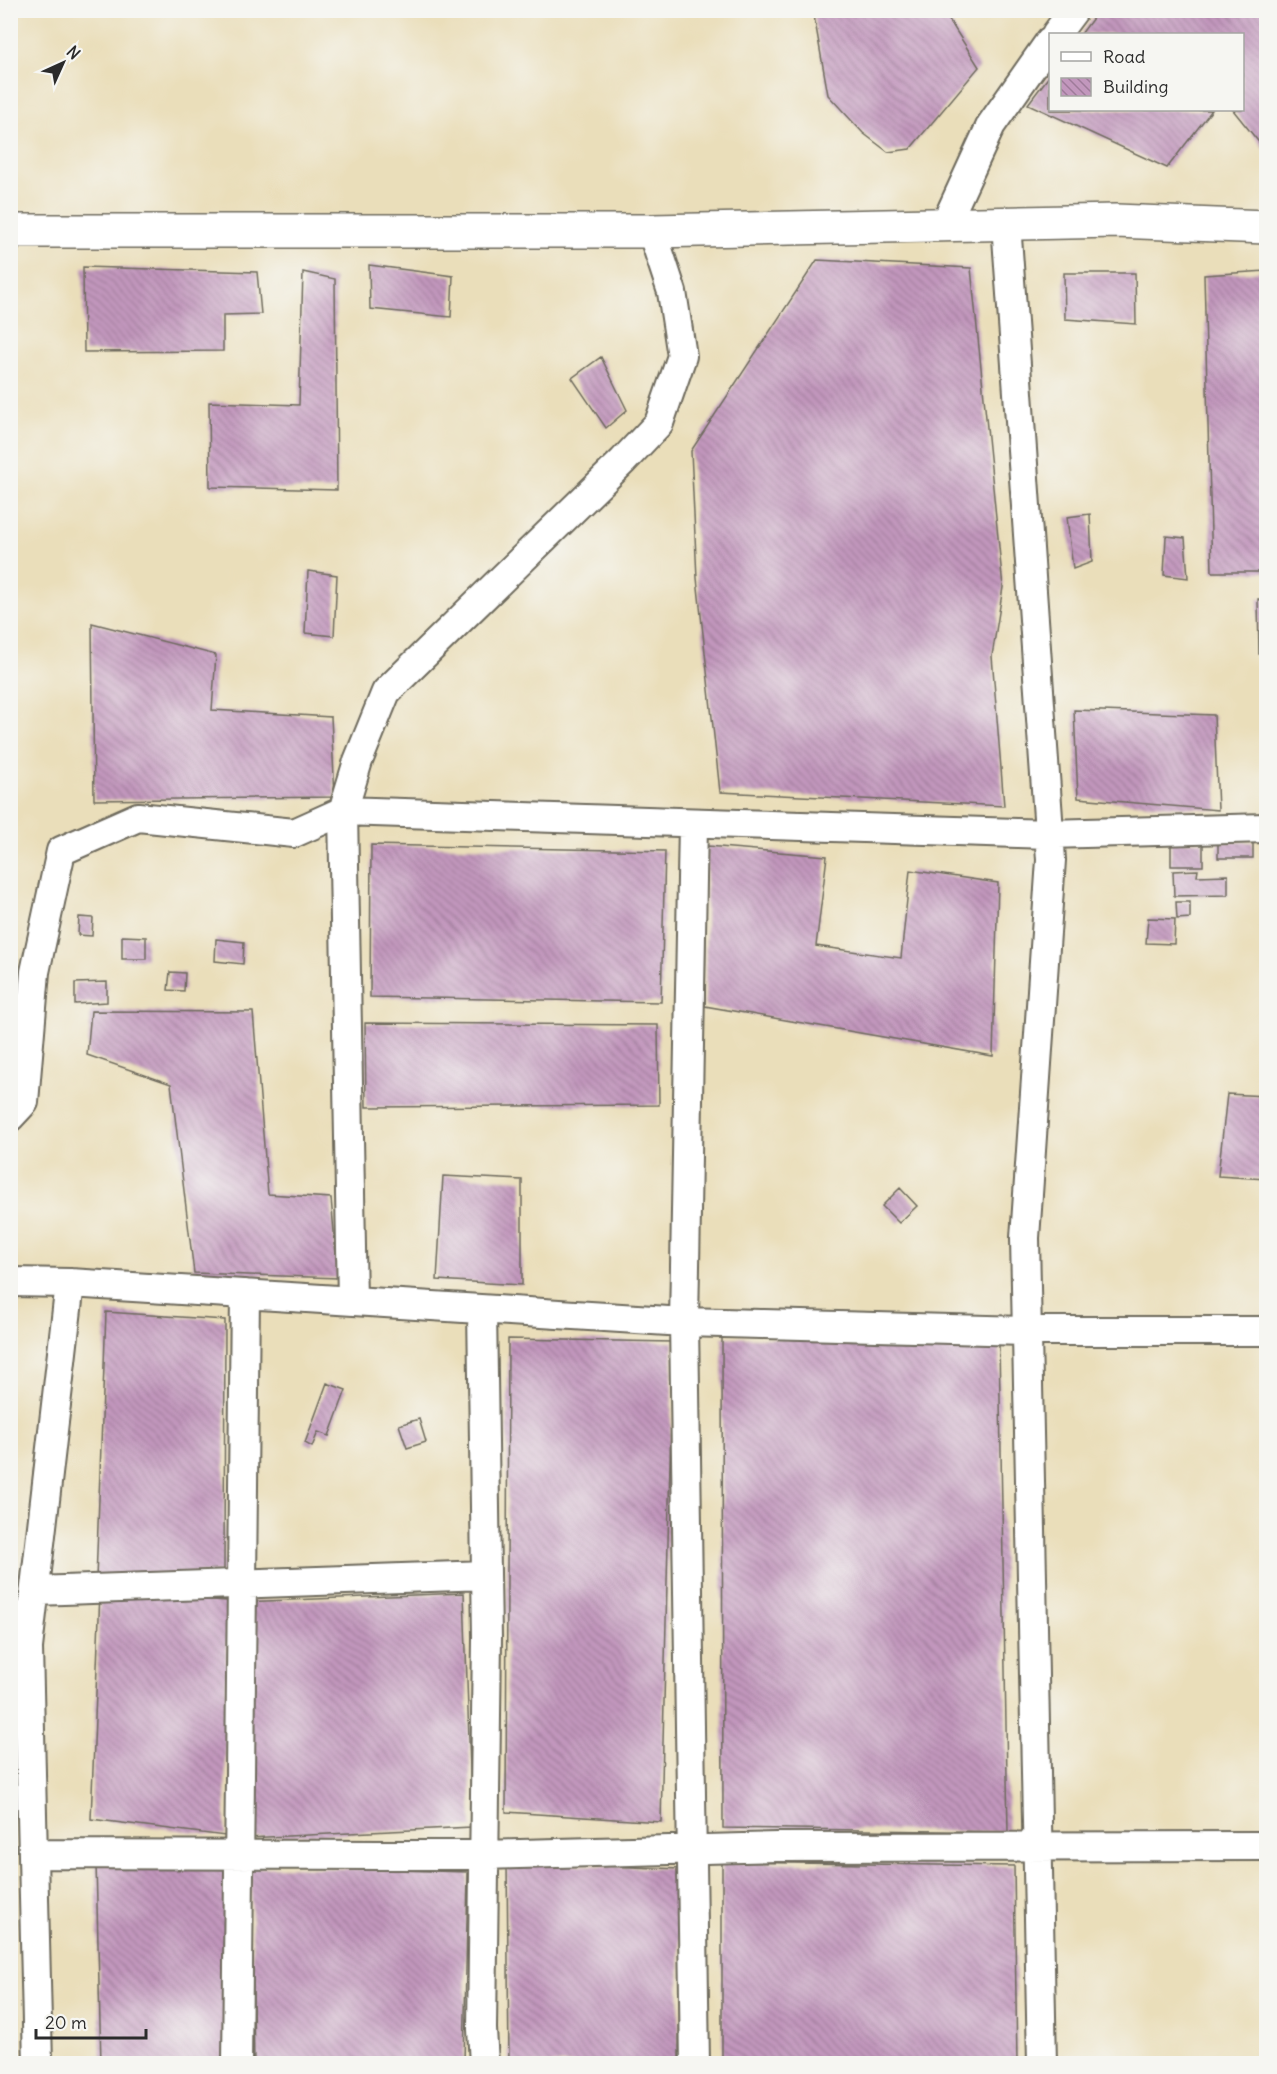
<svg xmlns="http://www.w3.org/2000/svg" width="1277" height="2074" viewBox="0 0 1277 2074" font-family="Delius,sans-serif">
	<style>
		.building { fill: url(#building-back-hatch) }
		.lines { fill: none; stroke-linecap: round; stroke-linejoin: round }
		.minor-casing { stroke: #6e6a5d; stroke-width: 32 }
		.tertiary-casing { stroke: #6e6a5d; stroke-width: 36 }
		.minor { stroke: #fff; stroke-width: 28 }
		.tertiary { stroke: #fff; stroke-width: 33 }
	</style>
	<defs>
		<pattern id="building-back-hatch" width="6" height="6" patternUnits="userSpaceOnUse" patternTransform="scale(1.5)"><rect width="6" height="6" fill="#c297bd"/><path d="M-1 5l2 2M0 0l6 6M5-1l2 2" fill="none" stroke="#9e7b9a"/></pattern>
	</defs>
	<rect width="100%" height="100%" fill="#f6f6f2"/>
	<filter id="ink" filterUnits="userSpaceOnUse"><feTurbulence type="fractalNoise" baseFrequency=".0167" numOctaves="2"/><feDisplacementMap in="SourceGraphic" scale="12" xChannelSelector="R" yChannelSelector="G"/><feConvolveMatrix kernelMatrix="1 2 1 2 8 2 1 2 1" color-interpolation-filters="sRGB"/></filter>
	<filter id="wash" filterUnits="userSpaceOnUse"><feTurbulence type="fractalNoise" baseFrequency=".008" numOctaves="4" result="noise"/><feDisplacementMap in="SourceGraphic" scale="24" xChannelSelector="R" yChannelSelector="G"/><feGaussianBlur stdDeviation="1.35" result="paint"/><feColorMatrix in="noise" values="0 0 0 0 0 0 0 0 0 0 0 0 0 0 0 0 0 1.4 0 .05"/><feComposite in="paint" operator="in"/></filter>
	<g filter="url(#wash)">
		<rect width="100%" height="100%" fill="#eadeba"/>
		<g id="blocks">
			<!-- building -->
			<path class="building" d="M813,10H943L979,67L910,149L888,152L863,133L828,95Z
				M1099,10H1266V151L1233,110H1242V34H1081Z
				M1050,75V110H1212L1167,168L1028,104Z
				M817,260L971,268L1003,587L992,656L1004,806L720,792L697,578L691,451Z
				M369,265L453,276L451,317L370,309Z
				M83,267L257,272L261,314L223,315V351L84,352Z
				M1266,271V572H1212L1204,275Z
				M303,272L335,279L337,490L210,487L209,402L299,405Z
				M1064,273H1135L1136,324L1065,319Z
				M601,357L627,410L606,428L572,378Z
				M1090,514L1092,562L1073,569L1067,517Z
				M1166,536L1185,538L1188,578L1164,575Z
				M308,571L337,575L334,636L305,633Z
				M1258,599H1266V654H1259Z
				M92,623L216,655L212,710L331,717L335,797L94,800Z
				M1074,710L1214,715L1218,810L1078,798Z
				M1171,841L1203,842V866H1171Z
				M1218,842H1253V858H1218Z
				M371,845L665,851L661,1002L370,997Z
				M707,846L827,856L816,946L901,958L910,870L998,883L993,1056L705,1006Z
				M1198,870L1197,876L1228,875V895L1174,896L1173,871Z
				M1176,902H1190V918L1177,919Z
				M79,917L93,918L92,936L78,935Z
				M1148,918L1175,919L1174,944L1146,943Z
				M122,936L146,937V959H122Z
				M216,939L244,942L243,964L215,961Z
				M170,972L185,973L184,991L168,990Z
				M107,982V1002L75,1004V983Z
				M91,1011L253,1012L268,1194L331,1198L338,1278L194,1273L171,1084L87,1055Z
				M365,1023L658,1025L659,1105L366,1107Z
				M1227,1094L1266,1096V1179L1218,1176Z
				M443,1176L522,1180V1285L437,1280Z
				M900,1188L917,1206L899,1223L882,1206Z
				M106,1312L225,1320L224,1572L96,1579Z
				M722,1337L999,1344L1008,1832L723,1828Z
				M508,1339L673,1342L661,1822L506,1812Z
				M327,1383L346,1390L329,1436L318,1432L312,1447L305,1443Z
				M419,1419L426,1442L407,1448L399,1425Z
				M100,1592L227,1601L225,1836L91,1819Z
				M464,1593L472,1827L245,1838L243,1602Z
				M507,1862L680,1869L679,2064H509Z
				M722,1862L1014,1866L1017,2064H722Z
				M96,1863L232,1870L230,2064H101Z
				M284,1867L468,1872L464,2064H254L251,1868Z"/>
		</g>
	</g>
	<g filter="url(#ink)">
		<use href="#blocks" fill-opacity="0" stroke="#6e6a5d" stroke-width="1.5"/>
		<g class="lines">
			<!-- minor casing -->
			<g class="minor-casing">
				<path id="minor" d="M1056,34L1074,10
					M1006,223L1051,860L1025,1238L1042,2064
					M945,225L991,125L1050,41
					M693,823L684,1322L1027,1331H1266
					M10,1117L24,1102L35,972L61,851L138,817L294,833L343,811L358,761L386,692L623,461L659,423L682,356L672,292L652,231
					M10,1282L70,1283L684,1322L695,2064
					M352,1301L343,811L1049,834L1266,828
					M482,1310L487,1638L482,2029L484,2064
					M35,1591L486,1575
					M10,1630L28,1648L38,2064
					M28,1648L70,1283
					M34,1854L380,1855H484L777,1847L1266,1846
					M237,2064L245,1294"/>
			</g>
			<!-- tertiary casing -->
			<g class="tertiary-casing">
				<path id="tertiary" d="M10,231H652L1116,221L1266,227"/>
			</g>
			<!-- minor -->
			<use href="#minor" class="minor"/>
			<!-- tertiary -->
			<use href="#tertiary" class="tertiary"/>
		</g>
	</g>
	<!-- margin -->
	<rect width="1277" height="2074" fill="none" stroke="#f6f6f2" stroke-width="36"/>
	<!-- legend -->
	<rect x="1049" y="33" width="195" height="78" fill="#f6f6f2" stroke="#a5a5a2" stroke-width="1.5"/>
	<rect x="1061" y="52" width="30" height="9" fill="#ffffff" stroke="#a5a5a2" stroke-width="1.5"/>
	<text x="1103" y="63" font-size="18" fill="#2b2b2b">Road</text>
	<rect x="1061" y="78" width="30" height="18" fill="url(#building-back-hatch)" stroke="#a5a5a2" stroke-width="1.5"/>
	<text x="1103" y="93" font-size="18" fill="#2b2b2b">Building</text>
	<!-- north arrow -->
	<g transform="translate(63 63) rotate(45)" stroke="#f6f6f2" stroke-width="4.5" paint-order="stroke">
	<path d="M0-4.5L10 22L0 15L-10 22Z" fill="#2b2b2b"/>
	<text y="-9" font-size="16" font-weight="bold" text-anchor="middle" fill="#2b2b2b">N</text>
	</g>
	<!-- scale -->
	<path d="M36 2029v9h110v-9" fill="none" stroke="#2b2b2b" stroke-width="3"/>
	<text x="45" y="2029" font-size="18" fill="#2b2b2b" stroke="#f6f6f2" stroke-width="4.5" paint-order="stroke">20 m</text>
</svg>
